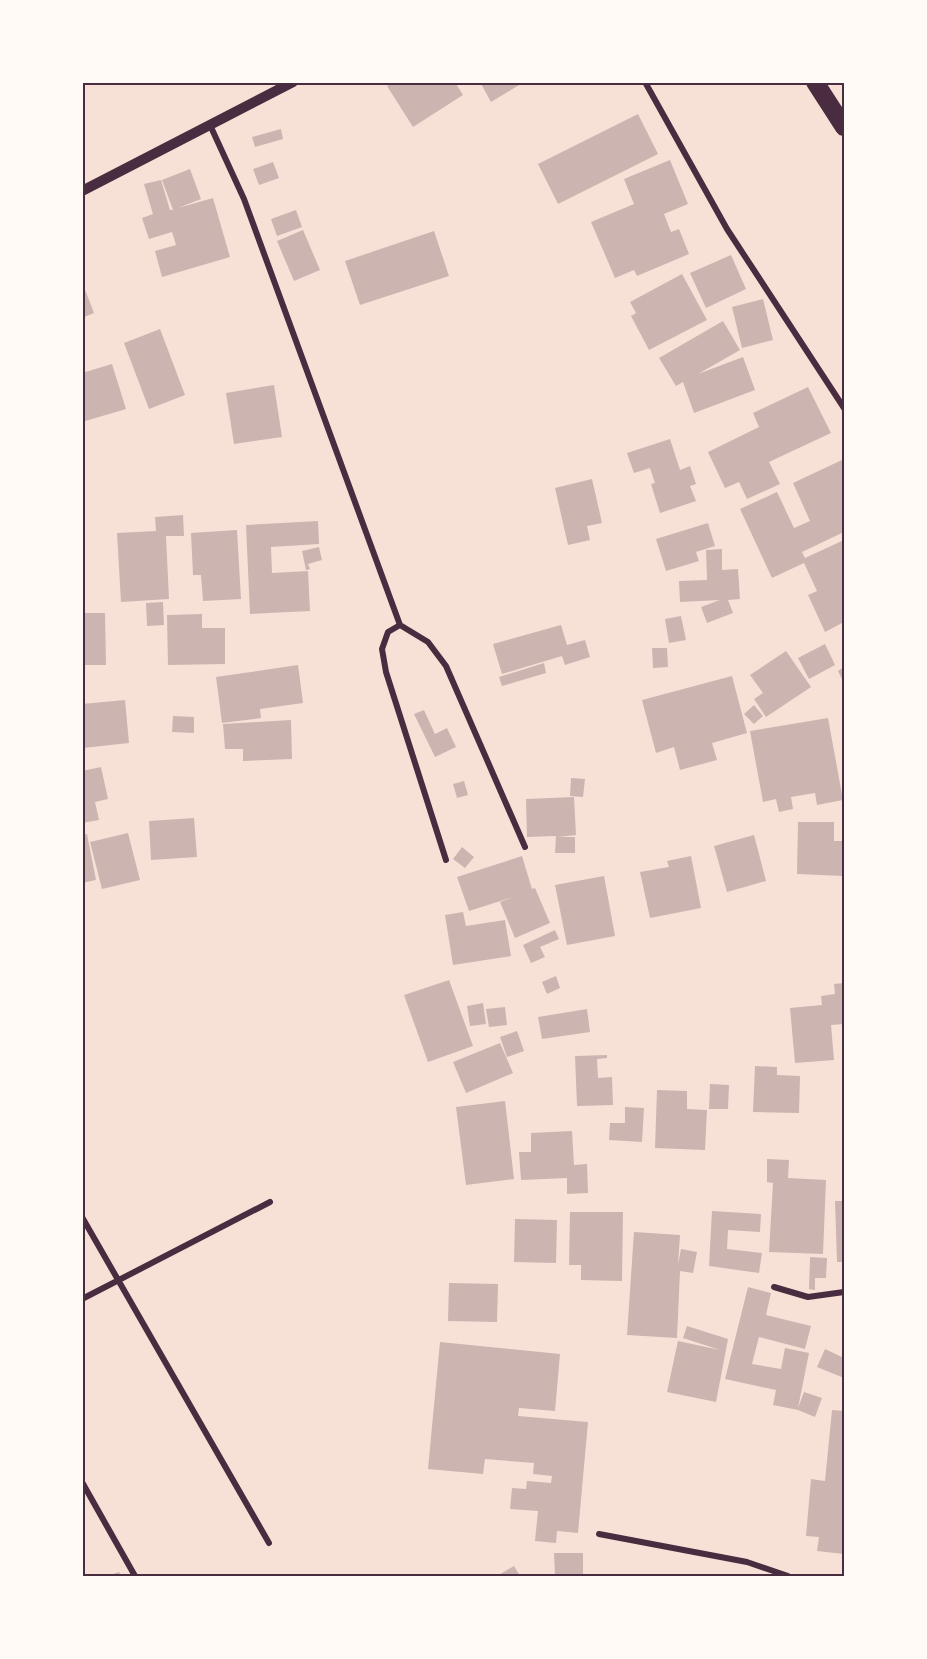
<svg xmlns="http://www.w3.org/2000/svg" width="927" height="1659" viewBox="0 0 927 1659" font-family="Figtree,sans-serif">
	<style>
		.building { fill: #ccb4b1 }
		.lines { fill: none; stroke-linecap: round; stroke-linejoin: round }
		.minor { stroke: #4a2c40; stroke-width: 6 }
		.tertiary { stroke: #4a2c40; stroke-width: 10 }
		.motorway { stroke: #4a2c40; stroke-width: 18 }
		.neatline { fill: none; stroke: #4a2c40; stroke-width: 2 }
	</style>
	<rect width="100%" height="100%" fill="#f7e1d7"/>
	<!-- building -->
	<path class="building" d="M393,82H455L463,95L413,127L387,86Z
		M480,82H524L491,102Z
		M638,114L658,154L558,204L538,164Z
		M281,129L283,139L255,147L252,137Z
		M670,160L688,204L664,214L671,232L679,229L689,254L637,276L634,270L615,278L591,222L634,204L624,179Z
		M273,162L279,178L259,185L253,169Z
		M190,169L201,199L178,208L213,198L230,257L162,277L155,251L176,245L172,232L149,239L142,218L153,214L144,184L161,180L170,210H173L162,180Z
		M296,210L302,227L277,236L271,219Z
		M303,230L320,270L294,281L277,241Z
		M434,231L449,276L360,305L345,261Z
		M731,255L746,289L706,308L690,273Z
		M682,274L707,320L649,350L631,316L636,313L630,302Z
		M82,282L94,313L82,318Z
		M763,299L773,340L742,348L732,307Z
		M723,321L740,350L698,374L743,357L755,390L694,413L683,382L676,386L659,358Z
		M160,329L185,395L149,409L124,343Z
		M112,364L126,409L82,422V373Z
		M274,385L282,437L234,444L226,393Z
		M808,387L831,433L769,462L780,484L747,499L739,482L725,488L708,452L759,427L753,413Z
		M670,439L680,470L690,466L696,484L690,486L696,501L660,513L651,484L655,483L650,468L634,473L627,453Z
		M844,459V532L802,552L805,558L844,540V622L825,632L808,595L817,591L804,563L772,578L740,509L777,492L794,528L810,521L793,483Z
		M592,479L602,523L587,526L590,540L568,545L555,488Z
		M183,515L184,536H166L169,599L121,602L117,533L156,531L155,517Z
		M318,521L319,544L271,547L272,573L308,571L310,611L250,614L246,525Z
		M708,523L715,546L696,552L699,561L666,571L656,539Z
		M237,530L241,599L203,601L201,575H193L191,533Z
		M319,547L322,560L308,564L310,569L306,570L302,551Z
		M722,549V570L738,569L740,599L728,600L733,613L707,623L701,607L720,600L680,602L679,581L707,580L706,550Z
		M163,602L164,625L147,626L146,603Z
		M82,613H105L106,665H82Z
		M202,614V628H225V664L168,665L167,615Z
		M681,616L686,640L669,643L665,619Z
		M561,625L567,645L585,640L590,657L565,665L562,656L502,674L493,644Z
		M825,644L835,665L809,679L798,658Z
		M652,648H667L668,667L653,668Z
		M786,651L811,687L766,717L754,699L763,693L750,675Z
		M544,663L546,673L502,686L499,677Z
		M298,665L303,703L260,709L261,718L222,723L216,677Z
		M844,667V683L838,671Z
		M732,676L747,733L712,743L717,760L680,770L674,747L656,753L642,700Z
		M125,700L129,743L83,748L82,704Z
		M754,705L763,716L754,724L744,714Z
		M424,710L435,734L447,728L456,747L435,757L414,714Z
		M173,716L194,717V733L172,732Z
		M828,718L843,800L817,805L815,793L791,797L793,809L779,812L776,799L763,802L750,731Z
		M291,720L292,759L243,761V749H225L223,724Z
		M101,767L108,799L95,802L99,820L82,823V771Z
		M571,778L585,779L583,797L570,796Z
		M464,781L468,795L457,798L453,784Z
		M574,797L576,835L558,837H575V853H555L556,836L527,837L526,799Z
		M194,818L197,857L151,860L149,821Z
		M798,822H834V841H844V876L797,874Z
		M128,833L140,880L102,889L90,842Z
		M87,834L96,880L82,883V835Z
		M754,835L766,881L727,892L714,846Z
		M462,847L474,857L465,868L453,859Z
		M522,856L532,889L535,888L550,923L515,938L500,902L513,897L469,911L457,877Z
		M691,856L701,908L650,918L640,872L669,867L667,861Z
		M604,876L615,936L567,945L555,885Z
		M463,912L466,926L505,920L511,956L453,965L445,915Z
		M555,930L559,939L540,947L545,957L531,963L523,945Z
		M556,976L560,988L547,994L542,982Z
		M449,980L473,1046L428,1062L404,995Z
		M844,983V1024L831,1025L834,1060L795,1063L790,1008L822,1005L821,996L835,994L834,984Z
		M483,1003L486,1024L470,1026L467,1006Z
		M505,1007L507,1025L489,1027L486,1009Z
		M587,1009L590,1032L542,1039L538,1017Z
		M517,1031L524,1051L507,1057L500,1037Z
		M500,1043L513,1073L466,1093L453,1062Z
		M607,1055V1058L597,1059L598,1078L612,1077L613,1105L577,1106L575,1056Z
		M755,1066L777,1067V1075L800,1076L799,1113L753,1112Z
		M710,1084L729,1085L728,1109H709Z
		M657,1090L687,1091V1109L707,1110L705,1150L655,1148Z
		M505,1101L514,1179L466,1185L456,1107Z
		M625,1107L644,1108L642,1142L609,1140L610,1123H625Z
		M572,1131L574,1165L587,1164L588,1193L567,1194V1178L521,1180L519,1152H531V1133Z
		M767,1159L789,1160L788,1178L826,1180L823,1254L769,1252L773,1183L767,1182Z
		M835,1201H844V1262H837Z
		M712,1211L761,1214L760,1232L728,1230L727,1249L762,1253L759,1273L709,1266Z
		M570,1212H623L622,1281L581,1280V1265H569Z
		M515,1219L557,1220L556,1263L514,1262Z
		M634,1232L680,1235L678,1265L681,1249L697,1252L693,1273L680,1271L677,1338L627,1335Z
		M810,1257L827,1258L826,1278H815V1290L809,1289Z
		M449,1283L498,1284L497,1322L448,1321Z
		M748,1287L771,1293L766,1315L811,1326L805,1349L759,1337L752,1364L781,1369L785,1348L809,1353L798,1408L804,1392L822,1398L815,1417L798,1410L773,1405L776,1390L725,1379Z
		M687,1326L728,1339L716,1402L667,1392L678,1341L720,1350L683,1338Z
		M440,1342L560,1354L555,1411L519,1408L518,1416L588,1422L578,1533L557,1531L556,1543L535,1541L538,1511L510,1509L512,1488L526,1489L527,1481L551,1483L552,1476L533,1474L534,1463L485,1459L483,1474L428,1469Z
		M825,1349L844,1358V1378L817,1367Z
		M832,1410L844,1411V1554L817,1551L819,1537L806,1536L811,1479L825,1481Z
		M554,1553H583V1576H555Z
		M514,1566L520,1576H497Z
		M119,1572L121,1576H107Z"/>
	<g class="lines">
		<!-- minor -->
		<path class="minor" d="M645,82L727,229L844,408
			M210,125L244,199L400,625
			M446,860L386,672L382,649L388,632L400,625L428,642L446,666L525,847
			M82,1217L269,1543
			M774,1287L808,1297L844,1292
			M82,1299L270,1202
			M82,1482L135,1576
			M599,1534L747,1562L788,1576"/>
		<!-- tertiary -->
		<path class="tertiary" d="M82,191L293,82"/>
		<!-- motorway -->
		<path class="motorway" d="M815,82L844,127"/>
	</g>
	<!-- border -->
	<rect width="927" height="1659" fill="none" stroke="#fffaf5" stroke-width="168"/>
	<rect x="84" y="84" width="759" height="1491" class="neatline"/>
</svg>
